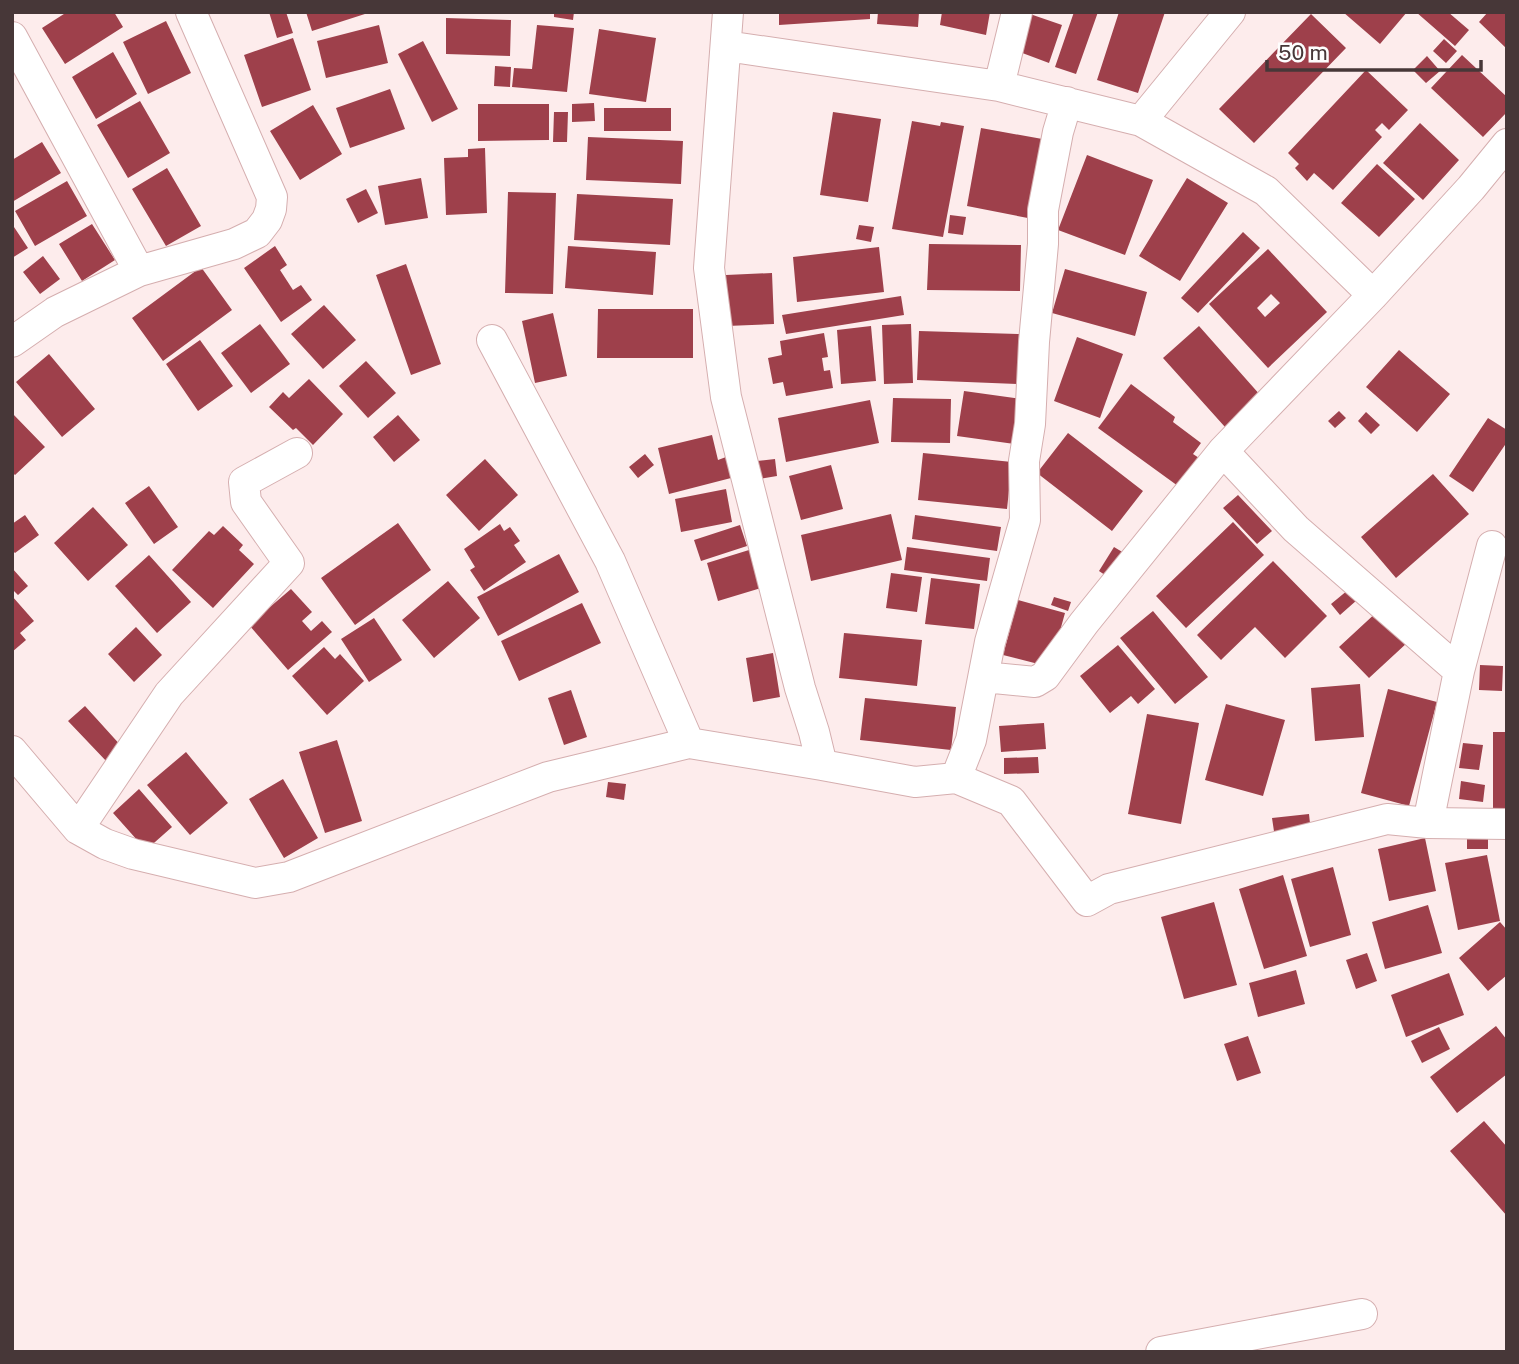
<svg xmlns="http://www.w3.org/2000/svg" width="1519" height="1364" viewBox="0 0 1519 1364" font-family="'Public Sans',sans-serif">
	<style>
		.building { fill: #9e404b; fill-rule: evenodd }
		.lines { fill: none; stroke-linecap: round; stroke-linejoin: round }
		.minor-casing { stroke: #d5aeaf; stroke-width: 32 }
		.minor { stroke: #fff; stroke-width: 30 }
	</style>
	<rect width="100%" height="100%" fill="#fdecec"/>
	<!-- building -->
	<path class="building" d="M67,12H114L123,27L65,64L42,28Z
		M269,12H286L293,33L277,38Z
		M306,12H368V13L312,31Z
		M554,12H574L573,20L554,17Z
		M779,12H870V19L779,25Z
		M878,12H919L918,27L877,24Z
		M942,12H990L986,35L940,25Z
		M1074,12H1098L1076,74L1055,67Z
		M1119,12H1165L1138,93L1097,80Z
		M1343,12H1407L1380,44Z
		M1416,12H1448L1469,30L1455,46Z
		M1488,12H1507V49L1479,22Z
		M1030,14L1062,25L1049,63L1017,51Z
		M1311,14L1346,48L1254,143L1219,109Z
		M446,18L511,20L510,56L446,54Z
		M166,21L191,73L148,94L123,42Z
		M379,25L388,63L326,78L317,41Z
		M537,25L574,28L567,92L512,87L514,68L532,69Z
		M599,29L656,38L646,102L589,94Z
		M293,38L311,90L262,107L244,55Z
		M1444,39L1457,51L1446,63L1433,51Z
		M423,41L458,109L432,122L398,54Z
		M113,52L137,94L96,119L72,77Z
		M1462,55L1507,97V112L1483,137L1431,88Z
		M1427,56L1440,71L1426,83L1413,70Z
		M495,66L511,67L510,87L494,86Z
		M1366,70L1408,110L1389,130L1382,123L1375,130L1382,137L1333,190L1314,173L1307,181L1295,168L1299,164L1288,153Z
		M390,89L405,129L350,148L336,108Z
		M140,101L170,153L128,178L97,125Z
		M594,103L595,121L572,122V104Z
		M478,104H549V140L478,141Z
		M313,105L342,154L300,180L270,131Z
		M604,108H671V131H604Z
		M554,112H568L567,142H553Z
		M833,112L881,119L868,202L820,195Z
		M912,121L940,126L941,122L964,126L943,237L892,229Z
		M1420,123L1459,160L1423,200L1383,163Z
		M981,128L1048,140L1033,219L967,206Z
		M588,137L683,141L681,184L586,180Z
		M42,142L61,173L12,202V160Z
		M485,148L487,213L446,215L444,158L468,157V149Z
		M1087,155L1153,180L1125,255L1058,230Z
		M1377,164L1415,199L1379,237L1341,203Z
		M167,168L201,226L166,246L132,189Z
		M421,178L428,218L385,225L378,186Z
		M1187,178L1228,203L1180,281L1139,256Z
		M67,181L87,216L35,246L15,211Z
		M366,189L378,213L358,223L346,199Z
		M508,192L556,193L553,294L505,293Z
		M577,194L673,199L670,245L574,240Z
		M950,215L966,217L963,235L948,233Z
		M12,224L28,248L12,258Z
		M92,224L115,260L82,281L59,244Z
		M859,225L874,227L871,242L856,239Z
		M1243,232L1260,248L1198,313L1181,298Z
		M929,244L1021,245L1020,291L927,290Z
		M275,246L287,265L280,270L293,290L301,285L312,300L281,322L244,268Z
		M568,246L656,252L653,295L565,288Z
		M879,247L884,292L797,302L793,257Z
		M1268,249L1327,312L1268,368L1209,304ZM1271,294L1280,303L1265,317L1257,308Z
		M43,256L60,279L40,294L23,272Z
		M406,264L441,364L411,375L376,275Z
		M201,267L232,310L163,361L132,318Z
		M1065,269L1147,292L1135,336L1052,313Z
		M772,273L774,324L727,326L726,275Z
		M901,296L904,315L786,334L782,315Z
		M324,305L356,340L323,369L291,334Z
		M598,309H693V358H597Z
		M553,313L567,376L535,383L522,321Z
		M260,324L290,364L251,393L221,353Z
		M911,324L913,383L884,384L882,325Z
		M871,326L876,381L841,384L837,330Z
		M1199,326L1261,396L1225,427L1163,358Z
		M919,331L1019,334L1017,384L917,380Z
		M824,333L828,357L822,358L824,371L830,370L833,388L786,396L783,382L773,384L768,358L782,355L780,341Z
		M1077,337L1123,354L1100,418L1054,401Z
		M200,340L233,386L198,411L166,364Z
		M1399,350L1450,394L1417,432L1366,387Z
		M49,354L95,409L62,437L16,382Z
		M366,361L396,393L368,418L339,386Z
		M309,379L343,414L313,445L296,428L293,430L269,407L283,392L289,398Z
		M1131,384L1175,417L1173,422L1201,443L1193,454L1199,458L1178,486L1098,428Z
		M964,391L1028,400L1021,445L957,436Z
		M893,398L951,399L950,443L891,442Z
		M870,400L879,443L786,462L778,418Z
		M1339,411L1346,418L1335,428L1328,421Z
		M1366,412L1380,425L1371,434L1358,421Z
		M12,413L45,447L15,475L12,472Z
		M398,415L420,440L394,462L373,437Z
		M1488,418L1507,430V442L1473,492L1449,476Z
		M1068,433L1143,491L1112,531L1037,473Z
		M712,435L718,460L726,457L731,478L669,494L658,448Z
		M923,453L1012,462L1007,509L918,500Z
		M645,454L654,465L638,478L629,467Z
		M485,459L518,495L479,531L446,495Z
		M775,459L777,476L759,479L757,461Z
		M831,465L843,509L801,520L789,476Z
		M1433,474L1469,514L1396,578L1361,537Z
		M149,486L178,527L154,544L125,503Z
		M726,489L732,522L681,532L675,499Z
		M1238,495L1272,531L1257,544L1223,508Z
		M93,507L128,545L88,581L54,543Z
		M891,514L902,560L811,581L801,535Z
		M25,515L39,535L15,553L12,550V524Z
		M915,515L1001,527L997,551L912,539Z
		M1233,522L1264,555L1186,628L1156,596Z
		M398,523L431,570L355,625L321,578Z
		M500,524L504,531L510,527L520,541L514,545L526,562L484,591L470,570L475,567L464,549Z
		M740,525L747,546L701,561L694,540Z
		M223,526L243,545L239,550L254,564L213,608L172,570L209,531L214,535Z
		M907,547L990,558L987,581L904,570Z
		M1114,547L1129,556L1114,581L1099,571Z
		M749,550L761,588L718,601L707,563Z
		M559,554L579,592L498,636L477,597Z
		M149,555L191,602L157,633L115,586Z
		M1273,561L1327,616L1285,658L1255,627L1221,660L1197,635Z
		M12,568L28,586L18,595L12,589Z
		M891,573L922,577L917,612L886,608Z
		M931,578L980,584L974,629L925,624Z
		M448,581L480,618L434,658L402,620Z
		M291,589L312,612L302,621L311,631L322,621L332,632L288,670L249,625Z
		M1348,590L1357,600L1340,615L1331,604Z
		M12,596L34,621L20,633L26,640L12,652Z
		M1054,597L1071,602L1068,611L1051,605Z
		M1018,600L1065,613L1050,667L1003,655Z
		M582,603L601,643L519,681L501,641Z
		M1379,610L1408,642L1369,678L1339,647Z
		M1153,611L1208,677L1175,704L1120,638Z
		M374,618L402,660L369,682L341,639Z
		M136,627L162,655L134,682L108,654Z
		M844,633L922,640L917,686L839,678Z
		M1118,645L1155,689L1138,704L1131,696L1110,713L1080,676Z
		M324,647L335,659L340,654L364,681L327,715L292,676Z
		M773,653L780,697L753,702L746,658Z
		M1480,665L1503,666L1502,691L1479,690Z
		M1360,684L1364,737L1315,741L1311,688Z
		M1388,689L1437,702L1409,806L1361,793Z
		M571,690L587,737L564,745L548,698Z
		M865,698L956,707L951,750L860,740Z
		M1226,704L1285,720L1263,796L1205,780Z
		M85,706L123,748L108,763L68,721Z
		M1147,714L1199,723L1181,824L1128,814Z
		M1044,723L1046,749L1001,752L999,726Z
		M1493,732H1507V812L1493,813Z
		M337,740L362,821L325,833L299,752Z
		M1463,743L1483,745L1479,770L1459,768Z
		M186,752L228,803L190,835L147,785Z
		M1038,757L1039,773L1004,774V758Z
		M283,779L318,838L284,858L249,799Z
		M1461,781L1485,785L1483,802L1459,799Z
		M608,782L626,784L624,800L606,797Z
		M139,789L172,827L146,850L113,813Z
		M1309,814L1311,833L1275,838L1272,818Z
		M1467,837H1488V849H1467Z
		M1425,838L1436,891L1389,901L1378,849Z
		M1487,855L1500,921L1458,930L1445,863Z
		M1333,867L1351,935L1310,947L1291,879Z
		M1283,875L1307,956L1264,969L1239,889Z
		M1214,902L1237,985L1184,999L1161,917Z
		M1428,905L1442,953L1385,969L1372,922Z
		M1500,922L1507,930V975L1488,991L1459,958Z
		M1367,953L1377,981L1356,989L1346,960Z
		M1296,970L1305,1004L1258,1017L1249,983Z
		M1449,973L1464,1015L1406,1037L1391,995Z
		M1496,1026L1507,1040V1074L1457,1113L1430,1077Z
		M1439,1027L1450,1049L1422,1063L1411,1041Z
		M1248,1036L1261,1073L1237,1081L1224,1044Z
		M1484,1121L1507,1147V1216L1450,1151Z"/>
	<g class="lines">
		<!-- minor casing -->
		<g class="minor-casing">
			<path id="minor" d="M728,12L709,268L726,397L800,688L814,732L822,765L915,782L956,778L971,740L990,642L1025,520L1024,461L1030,424L1034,342L1043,244V210L1058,132L1067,102
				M12,37L139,271
				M726,46L999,86L1141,121L1266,191L1373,295
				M999,86L1017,12
				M1141,121L1230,12
				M492,340L610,561L689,743
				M12,342L55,312L139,271L234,244L257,233L267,220L271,209L272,197L191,12
				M1223,451L1296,529L1459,671
				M984,677L1035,682L1045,676L1084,623L1223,451L1373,295L1471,188L1507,144
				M12,751L78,829L105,844L133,854L255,883L289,877L548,777L689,743L822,765
				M956,778L1011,801L1087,901L1109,889L1387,819L1428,823L1507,824
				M1428,823L1459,671L1492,546
				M78,829L169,694L289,563L246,502L244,482L297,453
				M1161,1352L1362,1314"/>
		</g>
		<!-- minor -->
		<use href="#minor" class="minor"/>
	</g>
	<!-- border -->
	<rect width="1519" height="1364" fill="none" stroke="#473738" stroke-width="28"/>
	<!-- scale -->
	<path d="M1267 60v10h214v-10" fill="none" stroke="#473738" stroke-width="3.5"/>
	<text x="1278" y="60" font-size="21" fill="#473738" stroke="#fefefe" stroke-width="5" paint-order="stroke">50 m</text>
</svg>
